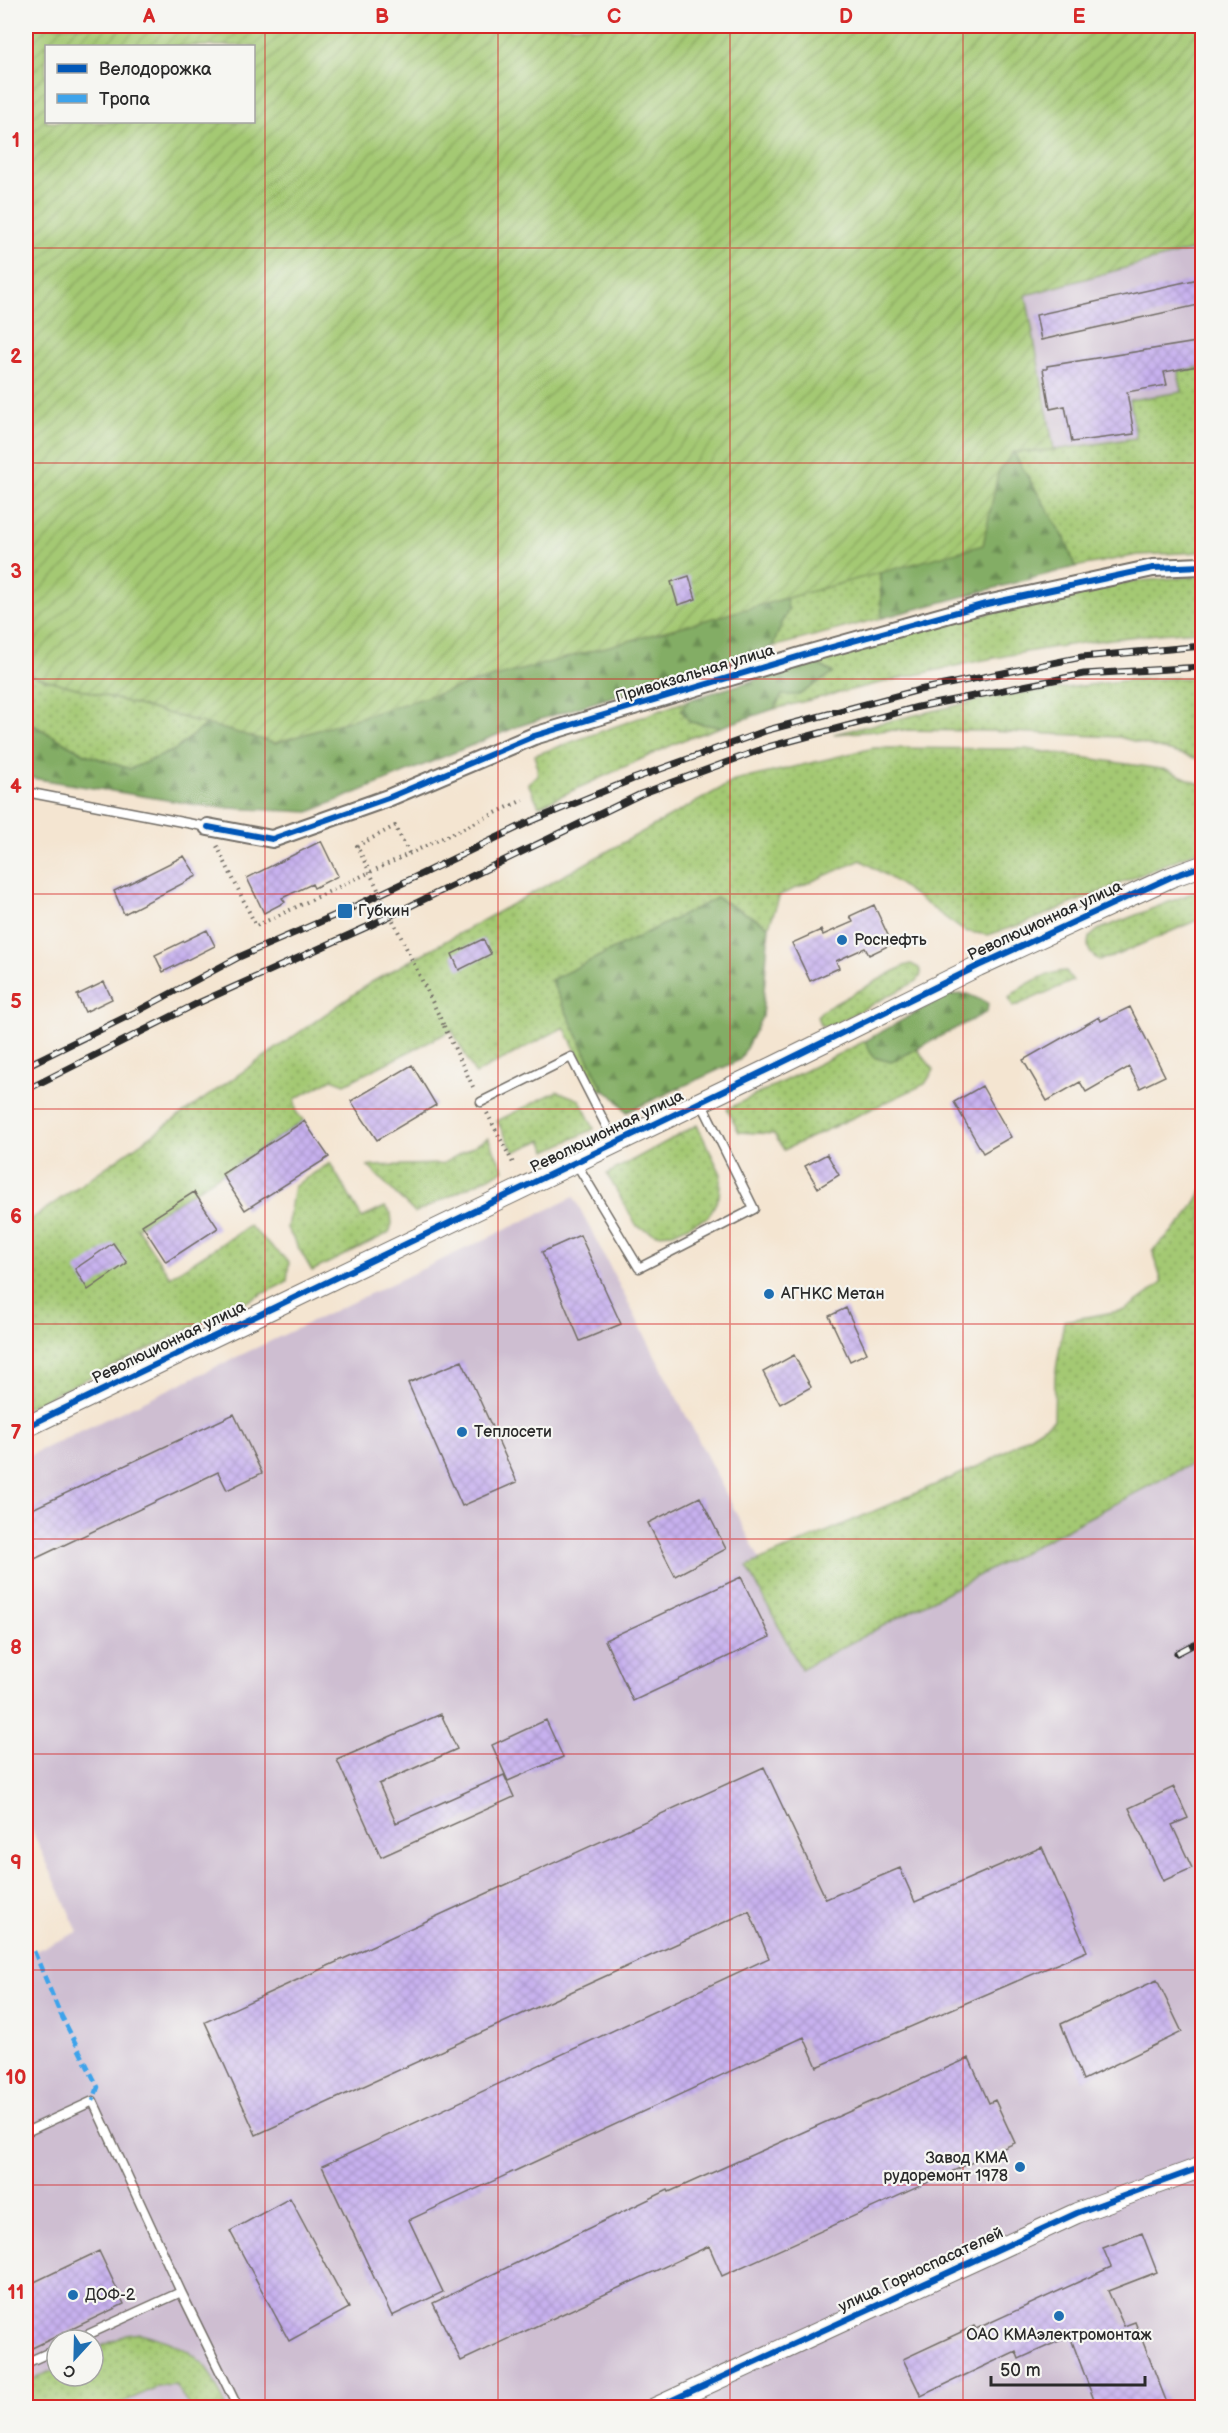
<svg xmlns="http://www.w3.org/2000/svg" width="1228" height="2433" viewBox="0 0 1228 2433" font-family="'Balsamiq Sans',sans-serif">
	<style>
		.industrial { fill: #cebed1; fill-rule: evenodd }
		.grass { fill: url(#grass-dots); stroke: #687a4f; stroke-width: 1.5 }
		.forest { fill: url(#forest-firs); stroke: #576c48; stroke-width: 1.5 }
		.garden { fill: url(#garden-furrows); stroke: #687a4f; stroke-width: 1.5; fill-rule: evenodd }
		.building { fill: url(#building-cross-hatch) }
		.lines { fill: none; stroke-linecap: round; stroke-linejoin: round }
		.service-casing { stroke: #716c65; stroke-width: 11 }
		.minor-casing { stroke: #716c65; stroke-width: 20 }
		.tertiary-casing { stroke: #716c65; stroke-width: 22 }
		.path { stroke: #716c65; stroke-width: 4; stroke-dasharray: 1.5 4.5; stroke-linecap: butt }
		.service { stroke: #fff; stroke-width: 8 }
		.minor { stroke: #fff; stroke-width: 16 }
		.tertiary { stroke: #fff; stroke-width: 20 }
		.rail-casing { stroke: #2b2b2b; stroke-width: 7 }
		.rail { stroke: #f6f6f2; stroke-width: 4.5; stroke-dasharray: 14; stroke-linecap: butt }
		.path-bridge { stroke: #716c65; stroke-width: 4; stroke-dasharray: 1.5 4.5; stroke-linecap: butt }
		.quiet { stroke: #3ea3eb; stroke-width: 4.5; stroke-dasharray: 9 4.5; stroke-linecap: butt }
		.cycleway-casing { stroke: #f6f6f2; stroke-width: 10 }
		.cycleway { stroke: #0057b8; stroke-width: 6 }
		.grid { fill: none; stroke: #d62828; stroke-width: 1.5; stroke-opacity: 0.55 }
		.poi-dot { fill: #1f6fb2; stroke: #f6f6f2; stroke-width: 2 }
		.labels { text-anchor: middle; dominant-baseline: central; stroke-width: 4.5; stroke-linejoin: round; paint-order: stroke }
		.street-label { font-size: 16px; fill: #2b2b2b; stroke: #f6f6f2 }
		.poi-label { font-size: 16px; fill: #2b2b2b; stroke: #f6f6f2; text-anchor: start }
		.neatline { fill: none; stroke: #d62828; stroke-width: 2 }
		.grid-label { font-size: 20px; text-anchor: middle; font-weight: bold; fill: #d62828 }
	</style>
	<defs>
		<pattern id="grass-dots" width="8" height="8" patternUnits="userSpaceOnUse" patternTransform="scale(1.5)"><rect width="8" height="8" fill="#a4c973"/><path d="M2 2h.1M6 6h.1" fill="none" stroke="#86a35f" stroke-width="1.8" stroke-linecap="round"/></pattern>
		<pattern id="forest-firs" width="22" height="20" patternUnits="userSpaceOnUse" patternTransform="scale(1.5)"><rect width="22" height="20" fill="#83ad65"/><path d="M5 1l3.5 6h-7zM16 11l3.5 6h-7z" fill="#6b8d53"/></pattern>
		<pattern id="garden-furrows" width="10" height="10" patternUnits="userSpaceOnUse" patternTransform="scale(1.5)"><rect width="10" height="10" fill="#a4c973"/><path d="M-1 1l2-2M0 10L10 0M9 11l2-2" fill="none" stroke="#86a35f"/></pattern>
		<pattern id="building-cross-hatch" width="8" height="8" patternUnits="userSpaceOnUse" patternTransform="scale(1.5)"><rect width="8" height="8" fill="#c7b1ee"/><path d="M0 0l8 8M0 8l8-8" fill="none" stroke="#ab98cc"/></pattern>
	</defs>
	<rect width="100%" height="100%" fill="#f6f6f2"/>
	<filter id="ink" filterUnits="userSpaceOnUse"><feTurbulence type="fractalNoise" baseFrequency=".0167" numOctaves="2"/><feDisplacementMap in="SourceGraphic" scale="12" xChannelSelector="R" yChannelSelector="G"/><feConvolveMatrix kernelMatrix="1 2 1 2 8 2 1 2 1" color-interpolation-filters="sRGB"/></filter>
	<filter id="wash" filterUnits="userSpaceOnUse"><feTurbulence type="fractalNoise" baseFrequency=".008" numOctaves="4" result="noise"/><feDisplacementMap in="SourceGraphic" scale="24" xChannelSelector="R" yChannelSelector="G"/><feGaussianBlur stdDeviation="1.35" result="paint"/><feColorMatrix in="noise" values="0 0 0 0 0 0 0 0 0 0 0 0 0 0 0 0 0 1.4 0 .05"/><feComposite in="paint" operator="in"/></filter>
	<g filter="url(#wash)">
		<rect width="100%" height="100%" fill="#f4e5d1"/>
		<!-- industrial -->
		<path class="industrial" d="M1202,247V367L1178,371L1182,392L1136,438L1054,450L1026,295Z
			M574,1197L800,1638L1202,1434V2407H26V1955L78,1932L26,1817V1457ZM57,2340H93V2376H57Z"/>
		<!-- grass -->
		<path class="grass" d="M1202,367V552L1138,555L1075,567L1066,541L1013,452L1054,450L1136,438L1130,400L1182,392L1178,371Z
			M880,572L882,618L772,647L788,610L786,598Z
			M1202,576V631C1058,638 914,674 774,709L782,695L832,672L814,662L891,637L1113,583Z
			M26,674L206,724L175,750L130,769L85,754L26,721Z
			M1202,677V760L1119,737L988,731L891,730L833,734L993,697L1129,680Z
			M689,700L681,710L690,722L721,727L683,740L539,806L528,783L538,775L535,755Z
			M874,748L1026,749L1168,770L1202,785V849L1028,922L988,935L964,931L892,879L861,860L780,895L769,926L717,898L551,980L604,1091L595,1088L564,1027L475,1074L452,1030L345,1084L332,1079L295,1099L296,1112L304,1121L137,1228L170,1277L249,1226L289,1262L287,1282L26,1408V1223L370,983L734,781Z
			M1202,889V918L1112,957L1099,960C1090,954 1086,949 1089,938L1098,930Z
			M911,964L919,968L921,974L917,981L829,1027L820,1025L817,1016L823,1010L904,966Z
			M1066,971L1073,981L1013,1007L1009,998C1021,985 1048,972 1066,971Z
			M865,1041L873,1057L891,1062L917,1049L934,1070L925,1084L784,1150L774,1134L739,1132L727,1109Z
			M557,1091L580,1100L594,1129L547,1151L542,1140L514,1152L497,1121Z
			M697,1125L721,1174L719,1197L708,1217L673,1233L656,1234L637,1226L607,1174Z
			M488,1138L504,1170L415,1213L368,1166L442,1164Z
			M330,1163L362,1218L385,1207L391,1213L392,1224L389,1233L312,1271L287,1228L294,1186Z
			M1202,1191V1458L801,1669L747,1566L988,1462L1054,1420L1055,1376L1064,1321L1125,1310L1162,1283L1153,1250L1185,1219Z
			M140,2333C163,2339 192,2348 207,2369C215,2380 220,2395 226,2407H190L175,2385L157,2387L113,2407H26V2383L57,2368V2376H93V2350L126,2335Z"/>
		<!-- forest -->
		<path class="forest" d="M1013,452L1066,541L1075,567L882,618L880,572L983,545L998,473Z
			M786,598L788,610L772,647L519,726L309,812L210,807L26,777V721L85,754L130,769L175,750L206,724L275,743L476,682Z
			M814,662L833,673L799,695H782L774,709L721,727L690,722L681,710L689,700Z
			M717,898L769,926L762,1017L740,1060L627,1112L612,1095L604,1091L551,980Z
			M967,994L988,1003L987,1012L891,1062L873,1057L865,1041L947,995Z"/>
		<!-- garden -->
		<path class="garden" d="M26,26H1202V247L1026,295L1054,450L1013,452L998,473L983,545L476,682L275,743L26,674ZM46,46H254V122H46Z"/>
		<g id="blocks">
			<!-- building -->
			<path class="building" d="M1203,278V304L1041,340L1036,315Z
				M1203,341V365L1164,372L1167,385L1127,392L1134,434L1072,442L1065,406L1050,409L1043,369H1047V366Z
				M689,576L696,599L678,605L671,582Z
				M321,841L338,876L314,888L312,884L282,898L285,902L264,913L247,878Z
				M184,856L197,876L124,914L114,891Z
				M874,905L892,944L869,955L865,948L836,961L839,968L810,981L792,943L821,930L823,935L853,922L850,916Z
				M207,930L215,946L163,972L155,955Z
				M483,939L491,954L459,970L452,954Z
				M104,982L112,999L85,1012L77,995Z
				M1130,1007L1165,1076L1140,1088L1129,1067L1086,1092L1080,1082L1047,1101L1023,1060L1099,1017L1101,1021Z
				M412,1065L436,1105L377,1140L351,1101Z
				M982,1086L1011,1137L983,1153L954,1102Z
				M304,1121L329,1157L245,1210L222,1174Z
				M827,1154L839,1175L818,1188L805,1166Z
				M194,1192L218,1228L166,1262L142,1225Z
				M580,1235L621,1324L580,1341L542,1252Z
				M113,1243L127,1263L88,1290L75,1269Z
				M846,1308L867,1353L850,1361L829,1316Z
				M794,1355L811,1387L780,1404L763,1372Z
				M462,1361L517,1482L462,1506L408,1383Z
				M234,1414L262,1473L227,1490L218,1472L26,1563V1512Z
				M700,1497L726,1549L675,1576L648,1523Z
				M741,1577L770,1637L633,1701L605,1640Z
				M441,1714L457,1749L379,1784L396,1823L504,1775L514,1797L381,1857L337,1760Z
				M546,1720L563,1757L508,1781L492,1745Z
				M764,1767L826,1899L900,1868L915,1902L1042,1847L1087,1951L817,2067L804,2037L409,2220L443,2292L392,2316L322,2166L769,1958L749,1911L256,2135L205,2022Z
				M1174,1787L1188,1818L1172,1825L1192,1868L1163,1881L1129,1808Z
				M1157,1980L1182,2032L1083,2080L1061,2024Z
				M969,2058L989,2103L995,2100L1015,2143L722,2276L709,2246L461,2361L433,2303L668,2190L669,2192Z
				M290,2198L349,2308L289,2341L230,2231Z
				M1142,2233L1157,2272L1108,2291L1124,2326L1135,2322L1169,2408H1097L1070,2336L1019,2359L1016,2351L921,2396L903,2359L974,2326L976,2329L1111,2267L1103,2248Z
				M99,2251L124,2304L26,2351V2286Z"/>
		</g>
	</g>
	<g filter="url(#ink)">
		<use href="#blocks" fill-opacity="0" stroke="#716c65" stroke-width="1.5"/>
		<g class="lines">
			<!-- service casing -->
			<g class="service-casing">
				<path id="service" d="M26,792L208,827
					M481,1102L571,1057L615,1143
					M576,1163L639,1268L754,1209L701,1102
					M26,2132L93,2101L181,2292L238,2408
					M76,2340L181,2292
					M26,2363L57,2349"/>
			</g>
			<!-- minor casing -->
			<g class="minor-casing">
				<path id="minor" d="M208,827L272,839L388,798L534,736L807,654L982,605L1153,568L1202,566"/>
			</g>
			<!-- tertiary casing -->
			<g class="tertiary-casing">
				<path id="tertiary" d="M26,1427L775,1066L978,966L1171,877L1202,866
					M655,2408L1077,2213L1202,2167"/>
			</g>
			<!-- path -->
			<path class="path" d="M217,846L256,926L523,800
				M444,1026L475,1091
				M487,1113L513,1163"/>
			<!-- service -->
			<use href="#service" class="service"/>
			<!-- minor -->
			<use href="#minor" class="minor"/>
			<!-- tertiary -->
			<use href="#tertiary" class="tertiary"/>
			<!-- rail casing -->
			<g class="rail-casing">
				<path id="rail" d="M26,1066L136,1012L239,957L345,911L527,823L633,779L768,730L919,690L1082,657L1202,646
					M26,1090L196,1004L369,926L641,794L768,747L918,707L1084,674L1202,667
					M1177,1653L1202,1640"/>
			</g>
			<!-- rail -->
			<use href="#rail" class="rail"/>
			<!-- path-bridge -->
			<path class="path-bridge" d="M409,853L395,826L357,846L444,1026"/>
			<!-- quiet -->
			<path class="quiet" d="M34,1951L59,2011L98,2087L93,2101"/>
			<!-- cycleway casing -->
			<g class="cycleway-casing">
				<path id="cycleway" d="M208,827L272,839L388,798L534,736L807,654L982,605L1153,568L1202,566
					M26,1427L775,1066L978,966L1171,877L1202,866
					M655,2408L1077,2213L1202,2167"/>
			</g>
			<!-- cycleway -->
			<use href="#cycleway" class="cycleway"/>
		</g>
	</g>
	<!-- grid -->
	<path class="grid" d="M265,26V2408M498,26V2408M730,26V2408M963,26V2408M26,248H1202M26,463H1202M26,679H1202M26,894H1202M26,1109H1202M26,1324H1202M26,1539H1202M26,1754H1202M26,1970H1202M26,2185H1202"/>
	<!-- markers -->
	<g class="poi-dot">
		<rect x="337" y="903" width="16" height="16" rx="3"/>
		<circle cx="842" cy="940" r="6"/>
		<circle cx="769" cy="1294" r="6"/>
		<circle cx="462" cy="1432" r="6"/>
		<circle cx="1020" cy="2167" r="6"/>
		<circle cx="73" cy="2295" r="6"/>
		<circle cx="1059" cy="2316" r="6"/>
	</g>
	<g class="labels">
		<!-- street labels -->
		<g class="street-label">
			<text transform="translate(695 674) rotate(-17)">Привокзальная улица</text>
			<text transform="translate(1045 921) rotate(-25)">Революционная улица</text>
			<text transform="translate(607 1132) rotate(-26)">Революционная улица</text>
			<text transform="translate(169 1343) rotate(-26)">Революционная улица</text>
			<text transform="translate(921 2270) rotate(-25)">улица Горноспасателей</text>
		</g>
		<!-- poi labels -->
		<g class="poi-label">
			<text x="358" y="911">Губкин</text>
			<text x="854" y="940">Роснефть</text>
			<text x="781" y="1294">АГНКС Метан</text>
			<text x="474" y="1432">Теплосети</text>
			<text x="1008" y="2158" text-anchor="end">Завод КМА<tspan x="1008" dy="18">рудоремонт 1978</tspan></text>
			<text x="85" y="2295">ДОФ-2</text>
			<text x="1059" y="2335" text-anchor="middle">ОАО КМАэлектромонтаж</text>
		</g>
	</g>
	<!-- margin -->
	<rect width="1228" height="2433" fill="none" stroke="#f6f6f2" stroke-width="66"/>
	<!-- legend -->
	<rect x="45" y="45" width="210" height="78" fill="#f6f6f2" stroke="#a5a5a2" stroke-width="1.5"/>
	<rect x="57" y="64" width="30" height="9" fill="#0057b8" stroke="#a5a5a2" stroke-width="1.5"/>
	<text x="99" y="75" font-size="18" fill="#2b2b2b">Велодорожка</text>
	<rect x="57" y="94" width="30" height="9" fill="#3ea3eb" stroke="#a5a5a2" stroke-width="1.5"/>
	<text x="99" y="105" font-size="18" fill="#2b2b2b">Тропа</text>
	<!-- north arrow -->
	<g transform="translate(75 2358) rotate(202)"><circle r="28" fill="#f6f6f2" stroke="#a5a5a2" stroke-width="1.5"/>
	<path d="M0-4.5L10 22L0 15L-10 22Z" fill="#1f6fb2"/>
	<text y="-9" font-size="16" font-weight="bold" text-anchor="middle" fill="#2b2b2b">С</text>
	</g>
	<!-- scale -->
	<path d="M991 2376v9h154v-9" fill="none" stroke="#2b2b2b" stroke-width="3"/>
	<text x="1000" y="2376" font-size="18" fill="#2b2b2b" stroke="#f6f6f2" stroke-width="4.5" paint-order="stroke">50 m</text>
	<rect x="33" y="33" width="1162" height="2367" class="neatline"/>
	<g class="grid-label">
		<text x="149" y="23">A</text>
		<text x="382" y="23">B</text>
		<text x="614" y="23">C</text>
		<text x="846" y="23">D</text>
		<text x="1079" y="23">E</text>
		<text x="16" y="147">1</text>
		<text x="16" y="363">2</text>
		<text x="16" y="578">3</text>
		<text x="16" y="793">4</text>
		<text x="16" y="1008">5</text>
		<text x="16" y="1223">6</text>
		<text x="16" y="1439">7</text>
		<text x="16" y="1654">8</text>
		<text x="16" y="1869">9</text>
		<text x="16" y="2084">10</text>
		<text x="16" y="2299">11</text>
	</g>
</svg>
